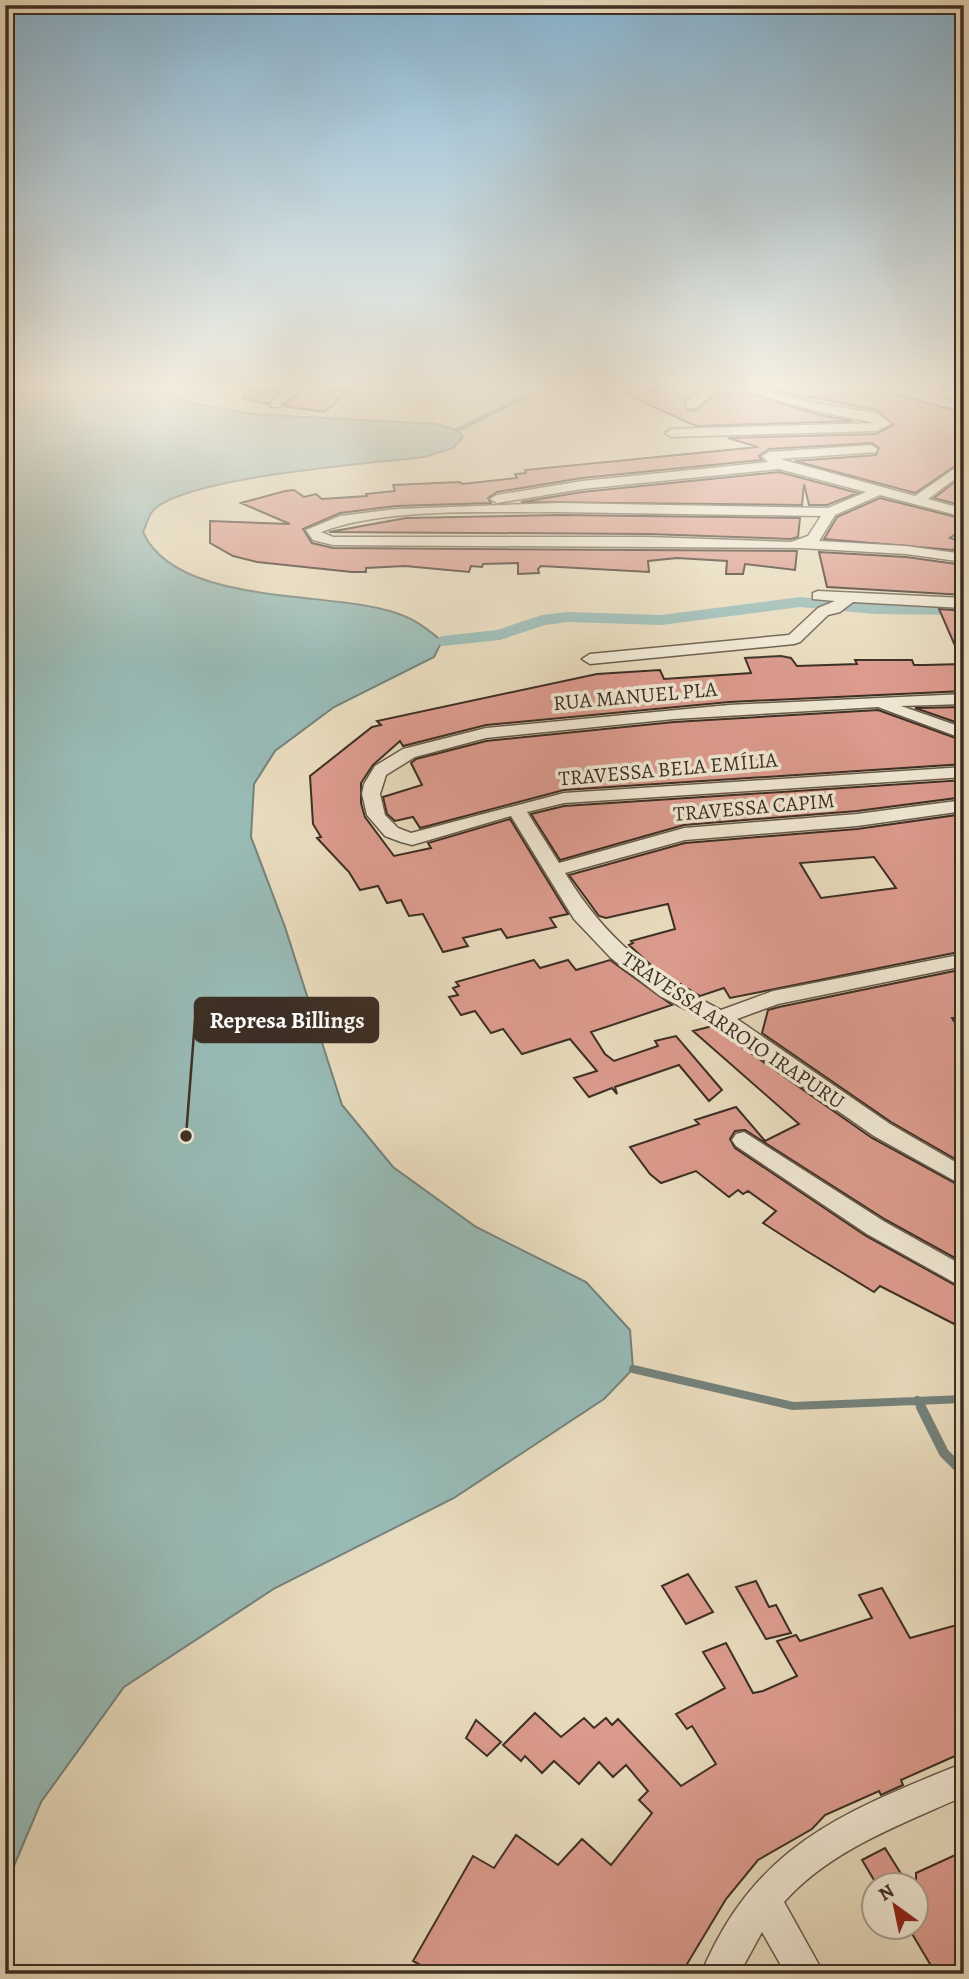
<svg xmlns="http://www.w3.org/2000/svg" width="969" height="1979" viewBox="0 0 969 1979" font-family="Alegreya,serif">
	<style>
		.water { fill: #98bab5; stroke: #74827b; stroke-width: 2 }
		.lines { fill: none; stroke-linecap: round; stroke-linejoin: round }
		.stream-far2 { stroke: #74827b; stroke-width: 4.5 }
		.stream-far1 { stroke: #74827b; stroke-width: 8 }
		.stream { stroke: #74827b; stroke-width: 10 }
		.canal { fill: #98bab5; fill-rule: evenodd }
		.building { fill: #dc9b8e; stroke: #3d2f25; stroke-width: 2; fill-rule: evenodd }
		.street-casing { stroke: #685a4b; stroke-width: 3 }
		.street { fill: #f0e8d4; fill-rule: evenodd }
		.labels { text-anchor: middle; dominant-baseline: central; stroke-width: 7; stroke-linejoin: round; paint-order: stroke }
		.street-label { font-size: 21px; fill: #3d2f25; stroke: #f0e8d4 }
		.leader { fill: none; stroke: #3d2f25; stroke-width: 2.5 }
		.callout-dot { fill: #3d2f25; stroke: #f0e8d4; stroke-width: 2.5 }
		.callout { fill: #3d2f25; stroke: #3d2f25; stroke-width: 2.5 }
		.callout-label { font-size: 23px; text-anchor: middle; font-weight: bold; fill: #fff }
	</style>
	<rect width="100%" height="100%" fill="#e8dbbd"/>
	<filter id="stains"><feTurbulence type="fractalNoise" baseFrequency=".00286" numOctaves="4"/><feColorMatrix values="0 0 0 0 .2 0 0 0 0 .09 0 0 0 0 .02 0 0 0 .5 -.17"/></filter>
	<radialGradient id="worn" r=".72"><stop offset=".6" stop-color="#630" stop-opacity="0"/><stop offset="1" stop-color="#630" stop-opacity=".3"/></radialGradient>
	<!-- water -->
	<path class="water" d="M5,390H165L192,403L251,414L436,424L457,430L463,437L453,448L425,457C375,463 179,477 152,512C148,517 146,526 143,532C176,607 330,590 396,613C415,619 427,629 442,641L434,657L334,707L275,751L254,784L251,837L285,927L342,1105L393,1167L476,1227L586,1282L630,1330L633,1369L604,1399L454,1498L275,1588L124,1687L41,1802L5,1887Z"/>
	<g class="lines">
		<!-- stream-far2 -->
		<path class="stream-far2" d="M457,430L539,390"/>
		<!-- stream-far1 -->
		<path class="stream-far1" d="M633,1369L793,1406L964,1399
			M917,1400L922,1409"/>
		<!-- stream -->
		<path class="stream" d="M921,1407L944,1453L964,1473"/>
		<!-- canal -->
		<path class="canal" d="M800,597L875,604L964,605V615L875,614L800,607L661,625L568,622L545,625L500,640L442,646L433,641L442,636L497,630L542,615L568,612L661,615Z"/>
	</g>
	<!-- building -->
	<path class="building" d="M245,390H281L268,404L244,399Z
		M301,390H348L325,412L284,406Z
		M659,390H700L685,400L687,411L697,410L720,390H739L819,415L853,421L696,426L625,394Z
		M773,390H880L964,413V460L915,493L795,461L876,455L879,448L872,443L769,449L759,456L762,460L582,478L497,492L488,498L491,503L396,506L340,513L303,529L312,543L333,548L797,551L795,570L745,564L743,574H726L727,561L677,558L648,561L649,572L541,566L538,569L539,573L518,574V563L483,564L482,567L471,566L469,572L405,566L366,568V572H352L257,562L233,556L210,543V521L290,524L241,503L285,491L294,490L304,497L316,494L322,499L367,496L366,494L395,491L393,485L460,482L462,484L517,478L515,474L526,473L525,470L758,447L728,438L876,434L893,425L877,410Z
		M779,472L858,493L827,505H809L804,484L802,505L521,502L582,492Z
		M964,475V506L934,498Z
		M880,498L964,519V528L950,538L962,542L953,550L824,539L837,517Z
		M558,515L800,518L798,537L791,539L648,534L329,532L406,518Z
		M819,552L906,557L964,565V595L827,587Z
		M939,609L964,611V691L729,702L486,725L403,746L400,741L373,765L361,783V803L365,817L394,856L431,848L428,843L510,819L568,914L550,918L556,927L507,938L501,929L463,938L468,946L443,952L423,914L409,916L401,900L387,903L378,886L360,890L349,872L317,838L321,837L313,824L310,776L372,727L381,725L377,721L597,674L660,670L664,679L751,673L745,658L781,656L791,658L797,666L857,664L855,660H912L914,665H924L963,664Z
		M964,707V725L915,708Z
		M878,710L964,741V764L564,790L420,828L413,817L395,821L387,814L383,797L422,785L411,763L416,759L486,741L674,722Z
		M964,780V797L857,811L684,825L560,860L531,814L564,806Z
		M964,814V951L730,998L724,988L700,996L653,967L629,945L633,943L631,941L675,929L668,904L606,918L599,916L569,875L685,843L857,829ZM874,857L896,888L821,898L800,863Z
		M534,960L540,968L568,960L576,970L610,960L672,1005L591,1032L605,1054L614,1061L658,1046L655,1041L676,1036L722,1090L709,1101L679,1065L615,1087L617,1094L612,1088L589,1097L574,1078L597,1071L570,1039L522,1054L503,1029L491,1033L475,1011L461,1015L449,997L458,995L453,988L459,986L456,982Z
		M964,969V1017L952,1018L964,1037V1164L891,1122L762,1033L768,1010L779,1007Z
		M712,1026L872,1138L964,1188V1263L886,1220L745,1130L735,1131L730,1139L735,1148L866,1236L964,1290V1329L880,1286L874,1292L805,1250L763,1223L776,1211L748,1191L743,1194L738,1190L729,1197L696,1171L661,1183L650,1174L630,1147L699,1124L695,1120L736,1107L765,1141L799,1124L693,1031Z
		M688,1574L713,1612L686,1624L662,1586Z
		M756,1581L769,1607L776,1605L791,1633L766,1639L736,1587Z
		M882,1588L910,1638L964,1623V1752L901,1780L903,1785L881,1795L879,1791L825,1815L812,1829L758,1860L726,1899L681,1974H437L413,1961L473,1856L494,1868L516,1835L558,1865L582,1839L611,1865L652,1813L639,1800L648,1791L626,1765L613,1777L599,1762L579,1784L554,1761L542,1773L525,1756L521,1761L503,1745L535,1713L561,1737L584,1718L594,1728L606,1718L612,1725L618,1719L681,1786L716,1764L692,1726L687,1729L676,1714L725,1688L703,1652L726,1643L753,1693L763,1691L797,1676L777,1641L796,1635L800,1641L872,1618L859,1595Z
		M476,1720L501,1742L487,1756L466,1738Z
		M885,1848L908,1885H877L862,1860Z
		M964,1851V1974H936L908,1927H916V1873Z"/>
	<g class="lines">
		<!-- street casing -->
		<g class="street-casing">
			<path id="street" d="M285,390H298L279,407H271V401Z
				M704,390H718L695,408H687V402Z
				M742,390H762L820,404L877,413L891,424L876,431L671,437L665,433L671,429L876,423L820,412Z
				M883,390H904L964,403V411Z
				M871,445L877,449L876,452L780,459L915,496L964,462V472L928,499L964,509V517L880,495L835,515L819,541L906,546L964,554V562L906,554L800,548L333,545L313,540L306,530L340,516L396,509L558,503L828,508L866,492L779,469L582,489L497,503L490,499L497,495L582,481L768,462L762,456L769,452ZM558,512L821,516L808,536L791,542L648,537H333L321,532C387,507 486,513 558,512Z
				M818,591L964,598V608L853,602L840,612L828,615L800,642L794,644L590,664L582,659L590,654L789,635L818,608L835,601L813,599V593Z
				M964,694V704L901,706L964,728V739L878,707L674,719L486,738L415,757L386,775L380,794L385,815L398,828L411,833L564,793L964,767V777L564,803L527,812L559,863L684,828L857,814L964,800V811L857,826L685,840L565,873C607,941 650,974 721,1010L773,991L964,954V966L778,1004L737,1019L890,1124L964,1167V1186L874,1136L712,1023L660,996L611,958L574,919L511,816L412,845L401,842L385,836L367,815L362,794L364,784L375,766L403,749L486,728L729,705Z
				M744,1132L885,1222L964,1266V1288L867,1234L736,1146L732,1140L736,1134Z
				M964,1763V1796C901,1825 831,1849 784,1902L824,1974H786L762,1932L739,1974H701C754,1846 843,1812 964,1763Z"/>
		</g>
		<!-- street -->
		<use href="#street" class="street"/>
	</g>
	<!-- sky -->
	<linearGradient id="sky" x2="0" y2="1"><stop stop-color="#88b6d4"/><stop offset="0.58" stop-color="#f5efe1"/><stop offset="1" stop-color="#f5efe1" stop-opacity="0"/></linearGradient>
	<rect width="969" height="667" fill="url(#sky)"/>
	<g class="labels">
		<!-- street labels -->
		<g class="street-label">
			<text transform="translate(635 696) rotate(-5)">RUA MANUEL PLA</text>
			<text transform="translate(668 769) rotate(-5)">TRAVESSA BELA EMÍLIA</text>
			<text transform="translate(754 807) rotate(-5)">TRAVESSA CAPIM</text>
			<text transform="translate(733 1030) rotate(34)">TRAVESSA ARROIO IRAPURU</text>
		</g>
	</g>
	<!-- callouts -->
	<path class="leader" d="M186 1136L195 1020"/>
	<circle class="callout-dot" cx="186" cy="1136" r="7"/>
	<rect class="callout" x="195" y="998" width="183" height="44" rx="7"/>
	<g class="callout-label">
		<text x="287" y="1028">Represa Billings</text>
	</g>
	<!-- margin -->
	<rect width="969" height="1979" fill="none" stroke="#e8dbbd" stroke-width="28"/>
	<rect x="7" y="7" width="955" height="1965" fill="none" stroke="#3d2f25" stroke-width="3.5"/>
	<rect x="14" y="14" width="941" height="1951" fill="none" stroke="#3d2f25" stroke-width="2"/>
	<!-- north arrow -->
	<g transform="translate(895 1906) rotate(327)"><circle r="33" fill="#f0e8d4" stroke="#a89e8e" stroke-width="2"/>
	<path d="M0-5L12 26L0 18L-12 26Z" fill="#8f2418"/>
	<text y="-10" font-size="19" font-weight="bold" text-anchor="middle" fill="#3d2f25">N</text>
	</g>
	<rect width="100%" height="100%" filter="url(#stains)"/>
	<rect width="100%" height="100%" fill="url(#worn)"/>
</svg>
